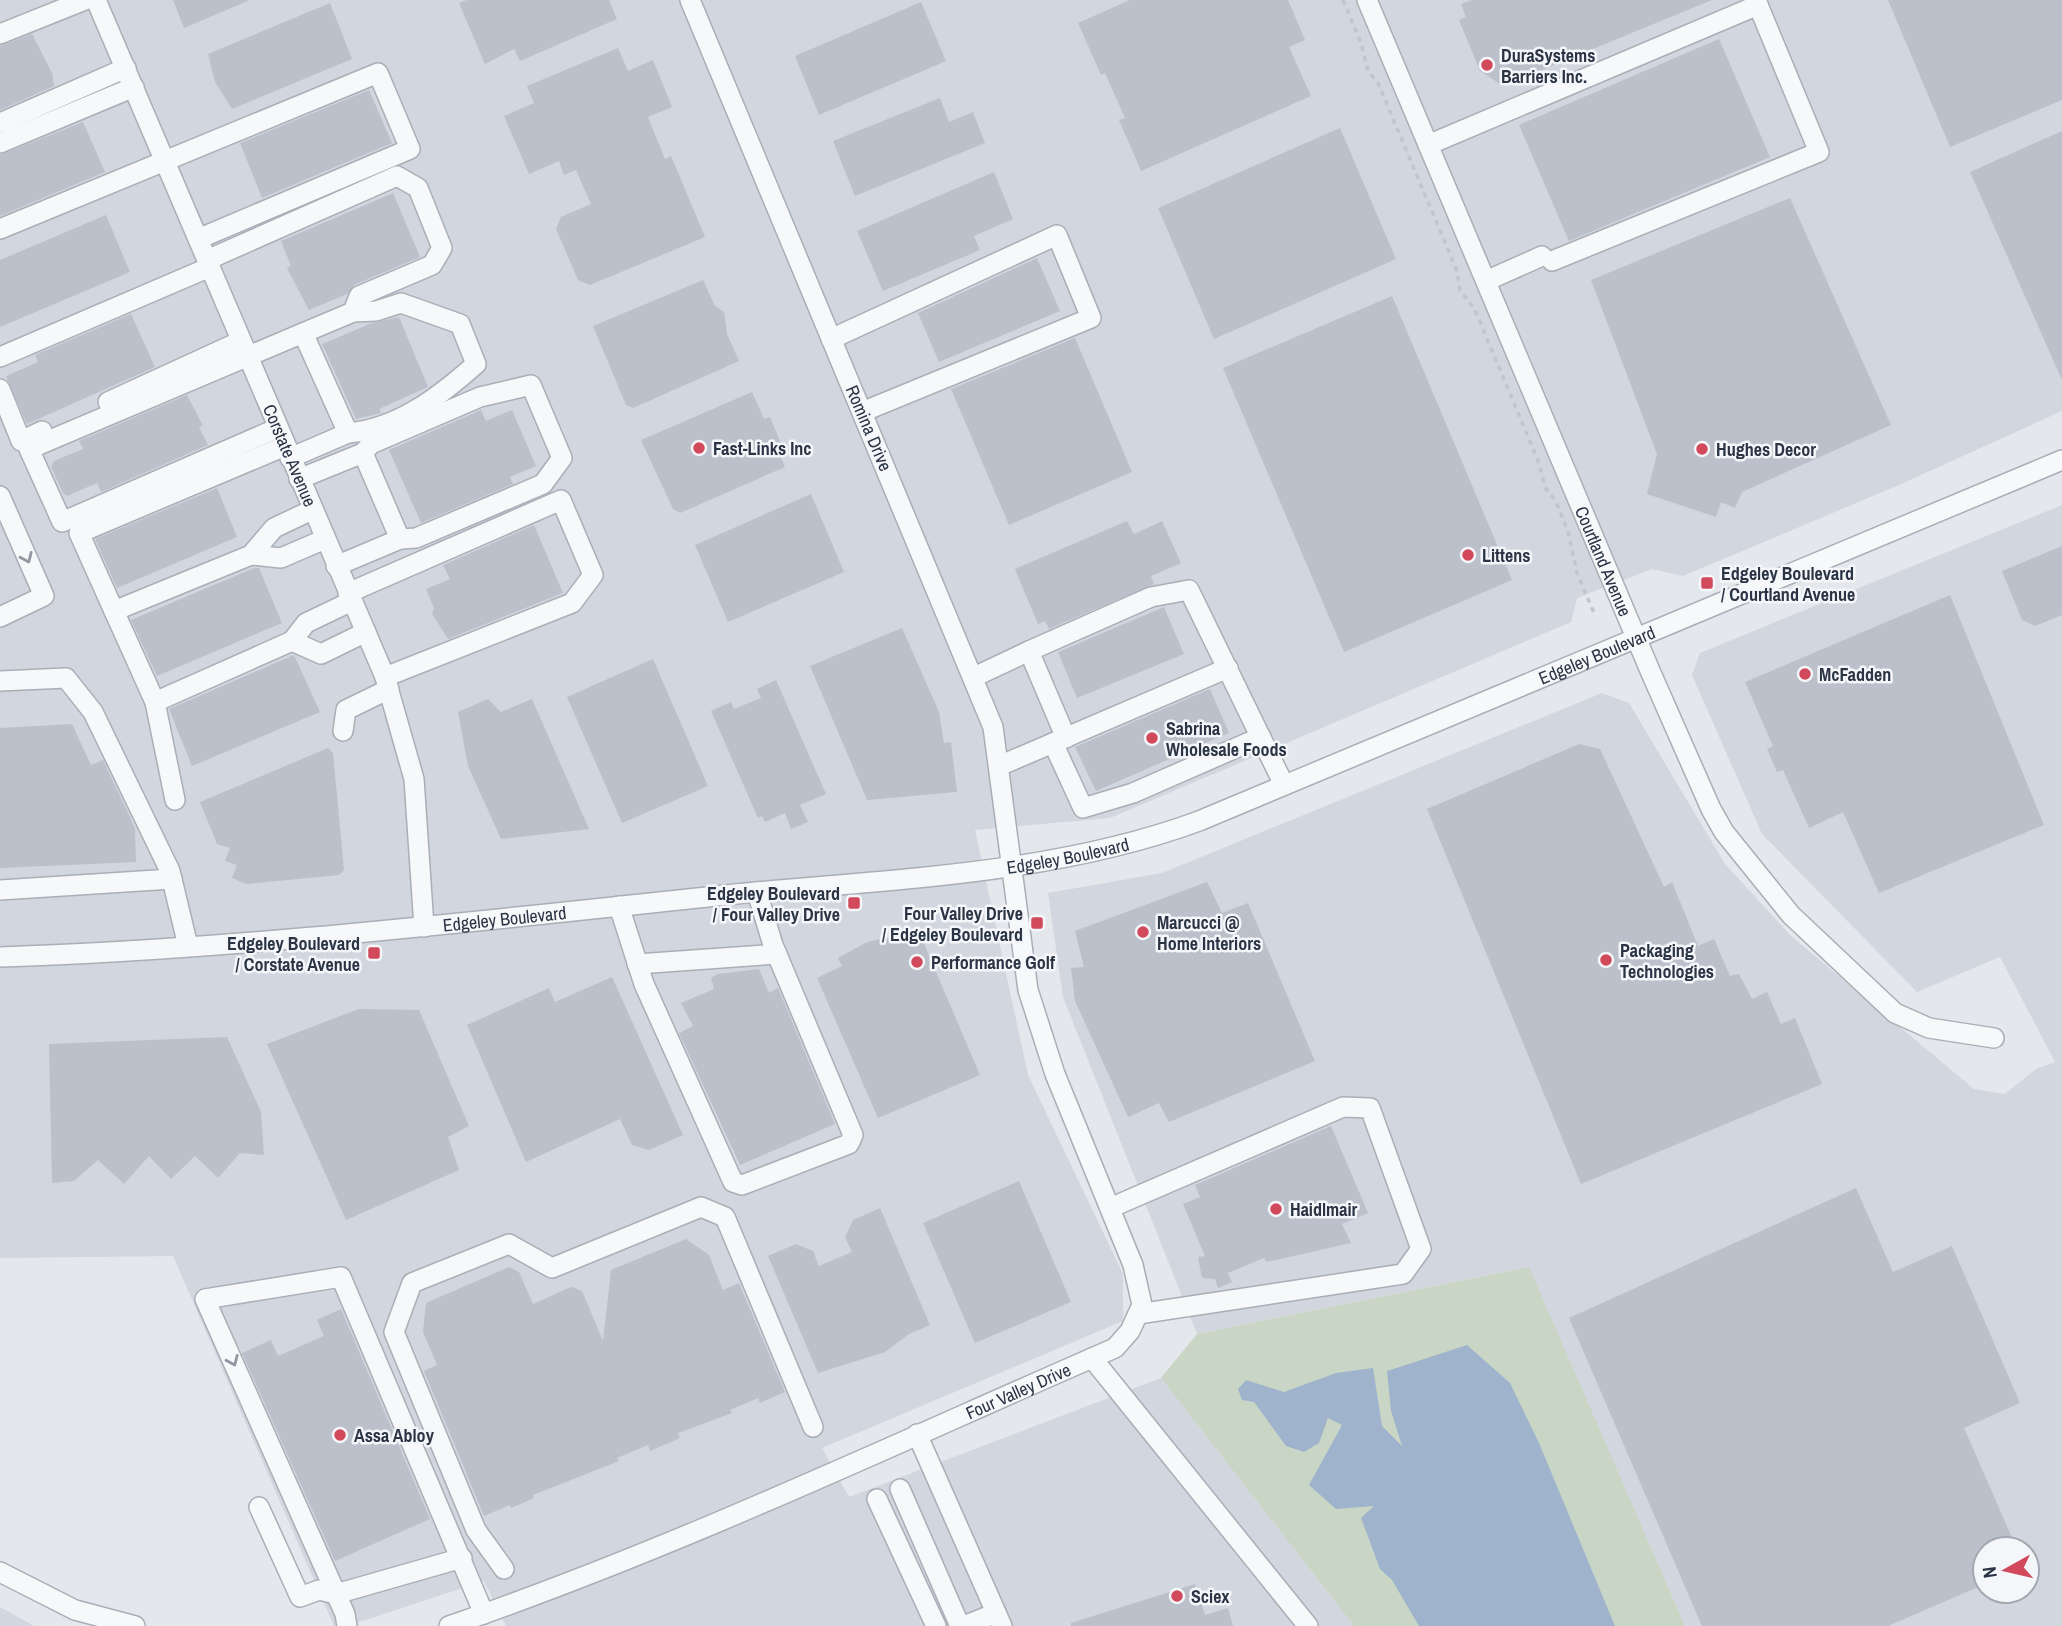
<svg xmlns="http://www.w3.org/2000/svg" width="2062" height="1626" viewBox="0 0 2062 1626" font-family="'Archivo Narrow',sans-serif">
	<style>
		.built { fill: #d2d6de; fill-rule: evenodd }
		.green { fill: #c9d6c5 }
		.water { fill: #9fb4cc }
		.building { fill: #bbc0ca }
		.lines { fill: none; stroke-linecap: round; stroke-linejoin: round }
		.minor-casing { stroke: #a9aeb7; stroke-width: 22 }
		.path { stroke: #c2c5cb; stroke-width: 3.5; stroke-dasharray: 5 5; stroke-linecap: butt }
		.minor { stroke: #f7f8fa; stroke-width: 19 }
		.oneway { stroke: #9196a0 }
		.poi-dot { fill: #d1495b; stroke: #f4f6f9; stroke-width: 2.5 }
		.labels { text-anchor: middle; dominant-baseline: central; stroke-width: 5; stroke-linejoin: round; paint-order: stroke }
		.poi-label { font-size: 18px; font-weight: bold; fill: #2b3445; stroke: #f4f6f9; text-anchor: start }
		.street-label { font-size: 18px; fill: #2b3445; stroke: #f4f6f9 }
	</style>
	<rect width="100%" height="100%" fill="#e4e7ec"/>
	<!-- built -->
	<path class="built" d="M0,0H2062V411L1899,485L1683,576L1652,569L1577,598L1571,622L1110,818L975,830L1028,1075L1123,1274V1321L822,1448L849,1497L1161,1378L1354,1626H506L484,1581L347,1626H334L173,1256L0,1258Z
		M2062,505V1626H1685L1528,1267L1197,1334L1063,997L1048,893L1162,873L1602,693L1629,703L1725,864L1791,936L1974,1089L2005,1094L2036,1069L2055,1062L2000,957L1917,992L1762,834L1692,675L1700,653ZM1985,1549H2027V1591H1985Z
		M0,1607L34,1626H0Z"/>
	<!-- green -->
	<path class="green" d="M1529,1267L1685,1626H1354L1161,1378L1197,1334Z"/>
	<!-- water -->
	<path class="water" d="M1467,1345L1510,1383L1539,1443L1615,1626H1419L1392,1580L1380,1569L1361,1518L1374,1506L1336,1509L1309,1485L1342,1425L1328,1418L1319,1443L1304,1452L1286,1446L1254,1402L1242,1400L1238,1389L1246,1380L1284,1392L1336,1373L1373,1368L1382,1426L1402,1446L1391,1411L1387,1371Z"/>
	<!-- building -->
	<path class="building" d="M173,0H250L184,28Z
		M467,0H609L617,19L520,61L514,49L485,64L459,3Z
		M1130,0H1288L1305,40L1289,47L1311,96L1141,171L1119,120L1125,118L1105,73L1101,75L1078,23Z
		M1472,0H1712L1503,86L1480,71L1459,20L1466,17L1461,4Z
		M1888,0H2062V100L1950,147Z
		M921,2L946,61L819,115L795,56Z
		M330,3L352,59L232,109L215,82L208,54Z
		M32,34L52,73L54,86L0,110V46Z
		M1719,39L1770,157L1569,241L1519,125Z
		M618,48L628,71L653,60L672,107L648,117L665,159L671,156L705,237L590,285L578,280L556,229L561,217L591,204L576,170L564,175L559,161L529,174L504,116L534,103L527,86Z
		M369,90L392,143L262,198L240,143Z
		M940,98L949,122L973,112L985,143L855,196L833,141Z
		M83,122L105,172L0,216V155Z
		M1340,128L1396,259L1214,339L1158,208Z
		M2062,131V380L1970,172Z
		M994,172L1013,219L974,236L980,250L883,291L857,231Z
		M393,193L420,257L354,285L347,294L309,310L287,268L291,266L281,241Z
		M1790,198L1891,425L1742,492L1735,508L1721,502L1716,517L1647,494L1657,454L1591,280Z
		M106,215L130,272L0,327V260Z
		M1037,258L1060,311L939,362L918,313Z
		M703,280L715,306L724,312L727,334L739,361L633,408L626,405L593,326Z
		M1392,296L1512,580L1344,652L1223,368Z
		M131,314L155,367L27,424L6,376L38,362L35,355Z
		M399,317L428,387L379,409L381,413L356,419L322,344L372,323Z
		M1075,338L1132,472L1009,525L951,389Z
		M752,392L764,419L770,417L781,444L776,446L785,467L680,513L673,509L641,440Z
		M187,395L203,426L199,427L208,445L101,492L97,483L67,496L63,493L51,467L54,461L83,449L79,441Z
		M481,410L486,421L512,410L536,466L510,477L513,484L421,523L389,450Z
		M217,488L237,537L117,588L95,539Z
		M811,494L844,572L728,622L695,545Z
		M1127,521L1134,534L1162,521L1181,563L1151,576L1154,584L1049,629L1045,621L1038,624L1015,569Z
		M534,525L563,593L448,639L432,614L434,608L426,589L450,579L443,565Z
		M2062,546V615L2035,626L2022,620L2002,571Z
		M254,568H259L282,623L157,676L131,620Z
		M1950,595L2044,825L1879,893L1843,812L1809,828L1783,770L1777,772L1767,749L1773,746L1745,682Z
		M1164,607L1184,654L1077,698L1058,652Z
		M902,628L939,712L944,743L951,742L957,792L867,800L810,666Z
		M294,655L320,712L192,766L169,709Z
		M653,659L708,786L622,823L567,697Z
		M776,680L826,794L800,805L808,822L791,829L785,813L765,822L762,816L758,818L711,711L731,702L734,709L761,698L757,689Z
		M1210,689L1229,733L1096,791L1075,747Z
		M488,699L501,712L532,699L589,829L501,839L468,766L458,712Z
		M72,724L91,765L103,760L130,817L135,829L136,862L0,868V728Z
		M1579,744L1600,749L1664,887L1672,882L1698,946L1714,939L1730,976L1739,974L1752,999L1767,992L1781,1024L1795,1018L1822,1084L1581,1184L1427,809Z
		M328,748L333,753L344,870L339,875L246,884L232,878L237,865L225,861L230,848L217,844L200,802Z
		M1207,882L1222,913L1248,903L1315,1061L1169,1122L1159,1103L1128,1117L1075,1001L1071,968L1084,967L1075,931Z
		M919,932L980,1075L878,1118L817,978L842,966L838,958L867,942L892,937L894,942Z
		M759,969L769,993L778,988L835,1124L740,1165L679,1033L693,1026L681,1003L714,989L711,978L718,974Z
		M612,977L683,1135L649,1150L632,1145L620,1119L526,1162L467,1025L549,988L555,1002Z
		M359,1009L419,1010L469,1126L448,1137L459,1170L346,1220L267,1044Z
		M227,1037L261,1112L264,1155L240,1153L218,1178L195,1156L171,1179L149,1156L124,1184L98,1160L74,1181L52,1183L49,1044Z
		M1331,1126L1368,1213L1342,1224L1351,1243L1267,1262L1264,1258L1228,1273L1232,1282L1218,1288L1215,1279L1202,1278L1198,1257L1205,1256L1183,1204L1200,1197L1195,1185Z
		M1019,1181L1071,1302L975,1343L923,1223Z
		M1856,1188L1893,1272L1952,1246L2020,1403L1964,1428L2017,1549H1985V1584L1888,1626H1702L1569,1318Z
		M880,1208L930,1325L909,1334L885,1352L818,1373L768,1256L796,1244L813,1251L819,1266L852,1252L845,1237L853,1220Z
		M686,1239L709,1255L723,1290L739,1283L785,1392L760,1403L758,1398L730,1410L732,1413L678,1433L680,1438L650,1451L648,1445L617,1458L619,1461L533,1495L534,1498L511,1508L510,1505L484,1516L424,1371L437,1365L423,1332L426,1303L509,1267L519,1272L533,1304L571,1287L582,1291L603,1341L611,1270Z
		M341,1309L430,1519L335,1561L242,1353L271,1340L278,1356L324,1336L317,1320Z
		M1195,1584L1205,1615L1228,1608L1233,1626H1071V1623Z"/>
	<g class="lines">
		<!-- minor casing -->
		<g class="minor-casing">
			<g id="minor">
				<path id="s1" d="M96,0L385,677L414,779L424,927"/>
				<path id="s2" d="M1367,0L1651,673L1711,809L1724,832L1791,915L1895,1013L1929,1028L1994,1038"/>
				<path d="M0,34L85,0"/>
				<path d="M0,123L126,68"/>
				<path d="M0,143L134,87"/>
				<path d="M1428,145L1758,5"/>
				<path d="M0,229L378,73L410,149L198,239"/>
				<path d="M207,260L397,176L418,188L442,248L432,265L359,296L353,312"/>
				<path d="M1552,261L1819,152L1756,0"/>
				<path d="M1486,281L1542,256"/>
				<path d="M303,333L353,312L376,311L401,303L460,324L476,364C440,396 398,429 348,433"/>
				<path d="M831,339L1057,235L1091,318L862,412"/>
				<path d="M0,357L210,267"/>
				<path d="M0,389L21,441L42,431"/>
				<path d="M108,402L241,341"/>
				<path d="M278,428L62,522L29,449L303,333L348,433L290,458"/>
				<path d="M285,446L79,533L114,611L251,555L274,528L312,510"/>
				<path d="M363,453L371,444L480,397L531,385L562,458L543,484L416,538L400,539"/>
				<path d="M299,479L363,453L400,539L336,566"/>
				<path d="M0,496L44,596L0,617"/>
				<path d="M251,555L281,558L325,539"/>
				<path d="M348,593L561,500L593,575L572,603L385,677"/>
				<path d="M114,611L155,702L292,641L306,623L352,601"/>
				<path d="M292,641L321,654L366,632"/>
				<path d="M1029,651L1151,597L1189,590L1284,785"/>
				<path d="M974,677L1029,651L1066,738"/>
				<path d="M0,681L66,678L93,712L170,871L188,946"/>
				<path d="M155,702L175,800"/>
				<path d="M343,731L346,710L389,689"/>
				<path d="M1053,743L1083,808L1133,793L1261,737"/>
				<path d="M999,766L1228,668"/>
				<path d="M0,890L172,879"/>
				<path d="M619,906L644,984L733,1182L742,1185L849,1144L853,1135L773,945L757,892"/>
				<path id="s3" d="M0,957C243,949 485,920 726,895C883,879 1050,876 1199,821L2062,460"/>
				<path d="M637,964L777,954"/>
				<path d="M1110,1208L1343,1107L1370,1108L1421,1249L1403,1274L1138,1314"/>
				<path d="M1092,1358L1308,1626"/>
				<path d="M917,1434L1002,1626"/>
				<path d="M900,1489L960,1626"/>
				<path d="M877,1499L936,1626"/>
				<path d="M259,1507L300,1597L319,1590L336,1594L462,1558"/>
				<path d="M504,1569L476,1530L394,1332L412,1283L509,1244L552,1268L701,1207L725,1217L813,1427"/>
				<path d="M0,1572L75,1610L135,1626"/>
				<path d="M347,1626L345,1614L205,1299L341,1277L484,1614"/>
				<path id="s4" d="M449,1626C676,1548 894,1444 1115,1348L1130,1331L1142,1305L1133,1265L1055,1074L1028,990L993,727L690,0"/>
				<path d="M964,1626L996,1613"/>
			</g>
		</g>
		<!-- path -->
		<path class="path" d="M1343,0L1361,43L1368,71L1378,83L1457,271L1460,290L1475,310L1539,463L1545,487L1556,502L1568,531L1577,573L1594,613"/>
		<!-- minor -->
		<use href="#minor" class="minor"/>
	</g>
	<!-- one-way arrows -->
	<defs><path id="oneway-chevron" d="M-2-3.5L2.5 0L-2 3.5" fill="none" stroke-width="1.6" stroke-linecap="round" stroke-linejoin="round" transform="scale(1.75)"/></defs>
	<g class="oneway">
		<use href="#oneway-chevron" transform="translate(27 558) rotate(66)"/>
		<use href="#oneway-chevron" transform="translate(233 1361) rotate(66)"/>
	</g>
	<!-- markers -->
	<g class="poi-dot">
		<circle cx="1487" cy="65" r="7"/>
		<circle cx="699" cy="448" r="7"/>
		<circle cx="1702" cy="449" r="7"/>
		<circle cx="1468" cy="555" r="7"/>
		<rect x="1700" y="576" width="14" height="14" rx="3.5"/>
		<circle cx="1805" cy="674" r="7"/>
		<circle cx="1152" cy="738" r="7"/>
		<rect x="847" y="896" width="14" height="14" rx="3.5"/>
		<rect x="1030" y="916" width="14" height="14" rx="3.5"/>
		<circle cx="1143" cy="932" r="7"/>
		<rect x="367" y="946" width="14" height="14" rx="3.5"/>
		<circle cx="1606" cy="960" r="7"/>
		<circle cx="917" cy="962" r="7"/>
		<circle cx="1276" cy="1209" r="7"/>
		<circle cx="340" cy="1435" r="7"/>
		<circle cx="1177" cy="1596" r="7"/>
	</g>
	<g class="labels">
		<!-- poi labels -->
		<g class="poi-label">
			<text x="1501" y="55">DuraSystems<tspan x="1501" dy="21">Barriers Inc.</tspan></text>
			<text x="713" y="448">Fast-Links Inc</text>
			<text x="1716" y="449">Hughes Decor</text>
			<text x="1482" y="555">Littens</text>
			<text x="1721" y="573">Edgeley Boulevard<tspan x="1721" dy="21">/ Courtland Avenue</tspan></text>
			<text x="1819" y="674">McFadden</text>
			<text x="1166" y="728">Sabrina<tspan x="1166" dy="21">Wholesale Foods</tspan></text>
			<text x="840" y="893" text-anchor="end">Edgeley Boulevard<tspan x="840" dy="21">/ Four Valley Drive</tspan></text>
			<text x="1023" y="913" text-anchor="end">Four Valley Drive<tspan x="1023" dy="21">/ Edgeley Boulevard</tspan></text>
			<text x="1157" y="922">Marcucci @<tspan x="1157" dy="21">Home Interiors</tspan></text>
			<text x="360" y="943" text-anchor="end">Edgeley Boulevard<tspan x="360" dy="21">/ Corstate Avenue</tspan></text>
			<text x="1620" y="950">Packaging<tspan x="1620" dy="21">Technologies</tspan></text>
			<text x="931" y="962">Performance Golf</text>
			<text x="1290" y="1209">Haidlmair</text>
			<text x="354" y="1435">Assa Abloy</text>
			<text x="1191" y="1596">Sciex</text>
		</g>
		<!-- street labels -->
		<g class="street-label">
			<text transform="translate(869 428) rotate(67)">Romina Drive</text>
			<text stroke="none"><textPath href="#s1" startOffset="495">Corstate Avenue</textPath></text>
			<text stroke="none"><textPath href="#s2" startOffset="609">Courtland Avenue</textPath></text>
			<text stroke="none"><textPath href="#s3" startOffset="1640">Edgeley Boulevard</textPath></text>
			<text stroke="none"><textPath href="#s3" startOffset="1073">Edgeley Boulevard</textPath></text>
			<text stroke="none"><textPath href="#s3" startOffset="506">Edgeley Boulevard</textPath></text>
			<text stroke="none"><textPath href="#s4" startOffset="616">Four Valley Drive</textPath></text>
		</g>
	</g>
	<!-- north arrow -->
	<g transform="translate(2006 1570) rotate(262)"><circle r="33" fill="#f4f6f9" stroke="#a4a8b1" stroke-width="2"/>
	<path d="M0-5L12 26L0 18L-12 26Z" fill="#d1495b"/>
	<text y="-10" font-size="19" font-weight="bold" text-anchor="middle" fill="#2b3445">N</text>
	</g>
</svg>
